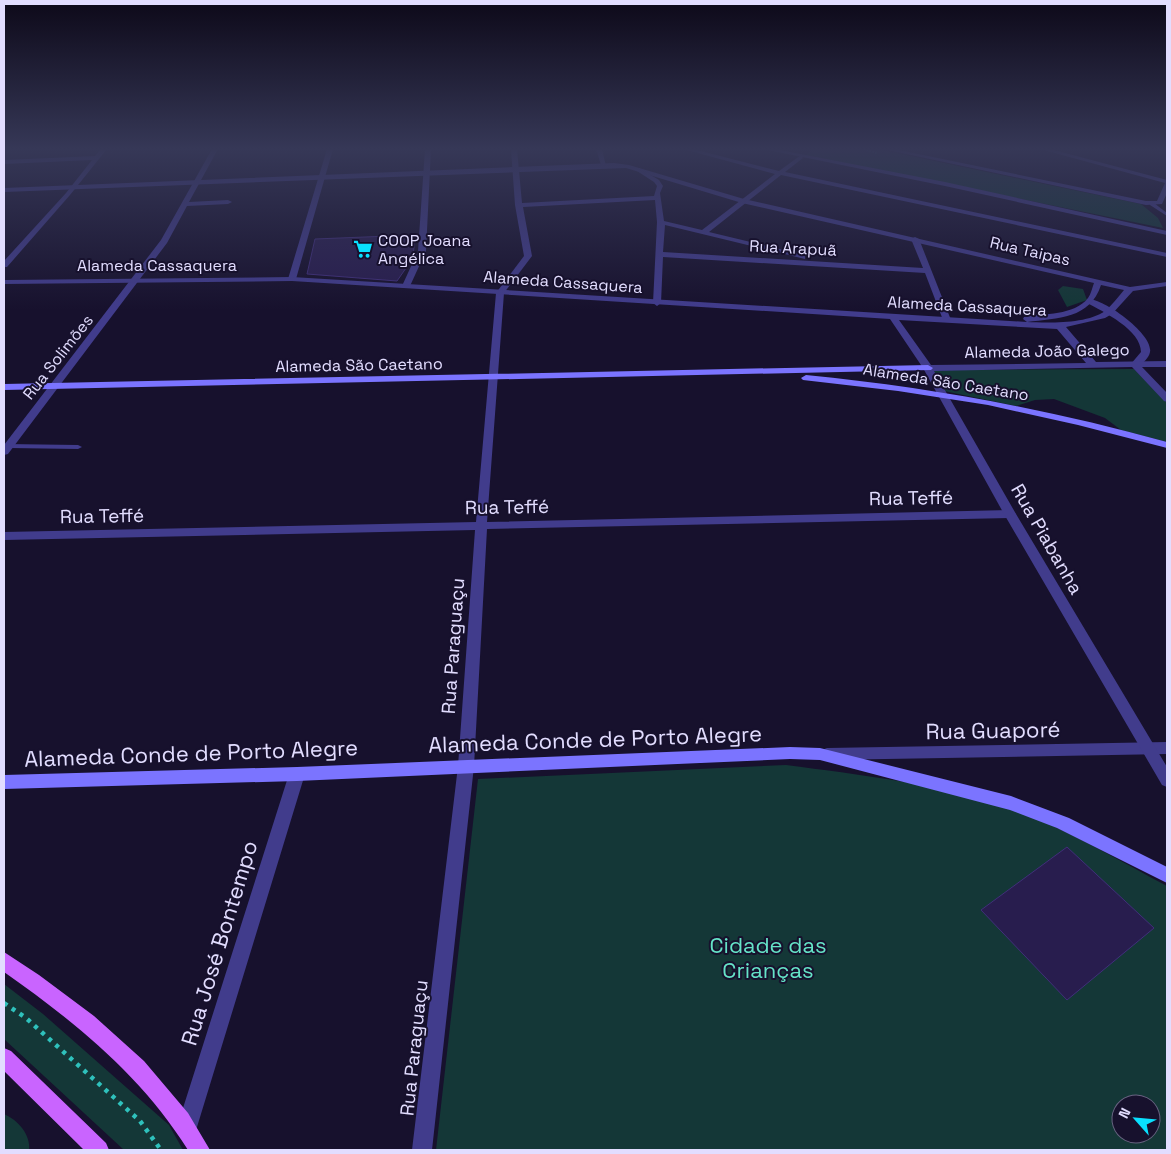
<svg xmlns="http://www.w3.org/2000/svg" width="1171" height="1154" viewBox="0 0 1171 1154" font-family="'Space Grotesk',sans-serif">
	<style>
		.green { fill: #143737; fill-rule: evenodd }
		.building { fill: #281d4e; stroke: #402f7a }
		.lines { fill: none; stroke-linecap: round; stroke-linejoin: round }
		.path-far1 { stroke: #2fc1bc; stroke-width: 2; stroke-dasharray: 1 2; stroke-linecap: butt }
		.path { stroke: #2fc1bc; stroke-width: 4.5; stroke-dasharray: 4 5.5; stroke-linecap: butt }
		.service { fill: #413c8c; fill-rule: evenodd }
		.minor { fill: #413c8c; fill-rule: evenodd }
		.tertiary { fill: #413c8c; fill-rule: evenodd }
		.secondary { fill: #7b74ff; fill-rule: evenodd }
		.primary { fill: #c964ff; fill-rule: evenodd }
		.labels { text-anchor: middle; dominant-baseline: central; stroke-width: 4; stroke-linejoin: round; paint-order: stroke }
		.far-poi-label { font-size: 16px; fill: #e2ddff; stroke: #17112d; text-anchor: start }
		.far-street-label { font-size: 16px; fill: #e2ddff; stroke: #17112d }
		.street-label { font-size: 19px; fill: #e2ddff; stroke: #17112d }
		.near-street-label { font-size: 22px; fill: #e2ddff; stroke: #17112d }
		.near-park-label { font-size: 22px; fill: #65e3c7; stroke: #17112d }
	</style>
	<rect width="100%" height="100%" fill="#17112d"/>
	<!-- green -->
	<path class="green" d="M813,149H877L1141,204L1158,218L1163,228L806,155Z
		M1063,286L1083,289L1087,300L1067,307L1058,290Z
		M1134,369L1167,403V442L1121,430L1105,418L1054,399L1035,400L1016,406L944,391L933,370Z
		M786,765C862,775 958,786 1028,815C1076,835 1122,862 1167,886V1150H436L478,779ZM1121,1104H1151V1134H1121Z
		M4,984L43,1014L169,1125L183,1150H124L4,1039Z
		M4,1114C18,1120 31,1135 29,1150H4Z"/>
	<!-- building -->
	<path class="building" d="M415,235L413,258L397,281L307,274L315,239Z
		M1067,847L1154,928L1067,1000L981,910Z"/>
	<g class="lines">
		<!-- path-far1 -->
		<path class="path-far1" d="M864,149L877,153"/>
		<!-- path -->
		<path class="path" d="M4,1003L26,1018L140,1121L161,1150"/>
		<!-- service -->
		<path class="service" d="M1150,203H1154L1167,213V216L1150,205Z
			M6,444L78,445L82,447L78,449L9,448H6Z"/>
		<!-- minor -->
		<path class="minor" d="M101,149H107L70,195L7,267H4V261L66,193L92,160L4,164V160L95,156Z
			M212,149H218L189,202L228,200L232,202L228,204L187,206L167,243L8,454L4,455V445L161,240Z
			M327,149H333L296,279L289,281L288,279Z
			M425,149H431L426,251L410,286L406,288L402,286L418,251Z
			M511,149H517L522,203L654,196L657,186L654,182L637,171V169L639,168L659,180L663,186L660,193L664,221L702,230L775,174L683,149H693L779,171L801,155L803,158L785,172L1167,253V257L781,175L709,232L805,255V259L665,225L663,252L923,268L911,239L915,237L919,239L951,320L950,322L943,320L925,273L663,257L661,303L657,306L653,303L657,222L655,200L523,207L532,256L504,293L487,522L1010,510L1016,514L1010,518L487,529L474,766L432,1150H412L458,766L475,530L4,540V532L476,522L496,293L524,256L515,205Z
			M596,149H602L606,166L601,165Z
			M883,149H894L1146,201H1157L1165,183L1040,149H1050L1167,180V193L1162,204L1146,205Z
			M1087,299C1102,297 1154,334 1150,352C1149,358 1143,363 1138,367H1132L1130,365L1141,352C1141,330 1104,312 1087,303Z
			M1167,742V754L827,760L822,758L819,754L822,750L827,748Z
			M297,767L302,769L305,774L197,1127L194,1134L187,1137L180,1134L177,1127L289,774L292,769Z"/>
		<!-- tertiary -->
		<path class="tertiary" d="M763,149H775L945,182L1167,231V235L945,186Z
			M614,163L629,165L744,199L1130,287L1167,282V286L1133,291L1112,314L1105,318L1066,327L1096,362L1167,361V367H1142L1167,393V402L1164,401L1132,367L934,371L1016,514L1167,767V787L1162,785L1004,514L923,368L890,319L292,281L4,284V280L292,277L1027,322L1023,319L1024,317C1044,313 1074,316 1088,298C1091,294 1092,288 1094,283L742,203L626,168L4,192V188ZM1101,285L1124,290C1118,297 1112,305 1105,311C1087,324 1049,323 1027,322C1058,318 1090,319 1101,285ZM899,320L1057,329L1086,363L931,365Z"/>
		<!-- secondary -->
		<path class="secondary" d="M928,365L933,368L931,370L4,390V384Z
			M806,375C929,387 1048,409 1167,442V448L1078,425L988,405L898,391L803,380L801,378Z
			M790,747L820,748L1011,796L1069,818L1167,867V883L1057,828L1010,810L820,760L790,759L297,781L4,789V775L297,767Z"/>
		<!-- primary -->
		<path class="primary" d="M4,952L39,975L94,1016L144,1061L188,1113L210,1150H188C141,1075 75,1022 4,972Z
			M4,1048L11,1051L106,1143L109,1150H84L4,1071Z"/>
	</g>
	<!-- sky -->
	<linearGradient id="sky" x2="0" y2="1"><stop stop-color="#0d0919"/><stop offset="0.48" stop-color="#363857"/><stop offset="1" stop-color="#363857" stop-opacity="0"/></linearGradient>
	<rect width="1171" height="310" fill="url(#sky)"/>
	<!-- icons -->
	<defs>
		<g id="supermarket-bare" transform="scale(1.5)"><path d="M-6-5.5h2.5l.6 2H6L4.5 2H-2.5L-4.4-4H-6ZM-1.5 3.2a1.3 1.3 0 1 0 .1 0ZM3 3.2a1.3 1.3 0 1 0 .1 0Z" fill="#09e0ff" stroke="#17112d" stroke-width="2.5" paint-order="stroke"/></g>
	</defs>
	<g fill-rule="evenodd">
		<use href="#supermarket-bare" x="363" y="249"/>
	</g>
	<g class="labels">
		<!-- far-poi labels -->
		<g class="far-poi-label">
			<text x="378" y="240">COOP Joana<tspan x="378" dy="18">Angélica</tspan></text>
		</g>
		<!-- far-street labels -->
		<g class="far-street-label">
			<text transform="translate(793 248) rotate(3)">Rua Arapuã</text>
			<text transform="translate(1030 251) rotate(13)">Rua Taipas</text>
			<text x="157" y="265">Alameda Cassaquera</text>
			<text transform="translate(563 282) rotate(4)">Alameda Cassaquera</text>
			<text transform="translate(967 306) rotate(3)">Alameda Cassaquera</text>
			<text transform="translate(1047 351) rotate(-1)">Alameda João Galego</text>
			<text transform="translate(58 357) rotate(-52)">Rua Solimões</text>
			<text transform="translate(359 365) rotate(-1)">Alameda São Caetano</text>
			<text transform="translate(946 382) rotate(9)">Alameda São Caetano</text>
		</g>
		<!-- street labels -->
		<g class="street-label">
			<text transform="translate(911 498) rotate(-1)">Rua Teffé</text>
			<text transform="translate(507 507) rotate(-1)">Rua Teffé</text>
			<text transform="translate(102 516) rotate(-1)">Rua Teffé</text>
			<text transform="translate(1047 539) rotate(60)">Rua Piabanha</text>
			<text transform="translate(453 646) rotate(-86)">Rua Paraguaçu</text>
			<text transform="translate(414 1048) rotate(-84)">Rua Paraguaçu</text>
		</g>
		<!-- near-street labels -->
		<g class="near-street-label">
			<text transform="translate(993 730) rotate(-1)">Rua Guaporé</text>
			<text transform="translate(595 739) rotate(-2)">Alameda Conde de Porto Alegre</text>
			<text transform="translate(191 753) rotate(-2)">Alameda Conde de Porto Alegre</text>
			<text transform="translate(219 943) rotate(-73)">Rua José Bontempo</text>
		</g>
		<!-- near-park labels -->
		<g class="near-park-label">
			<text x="768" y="945">Cidade das<tspan x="768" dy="25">Crianças</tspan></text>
		</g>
	</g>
	<!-- border -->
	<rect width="1171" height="1154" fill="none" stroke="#e2ddff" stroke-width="10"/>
	<!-- north arrow -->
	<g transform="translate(1136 1119) rotate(297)"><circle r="24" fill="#17112d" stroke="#686381"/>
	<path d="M0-4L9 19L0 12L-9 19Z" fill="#09e0ff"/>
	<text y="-8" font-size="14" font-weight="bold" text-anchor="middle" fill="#e2ddff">N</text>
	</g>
</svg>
